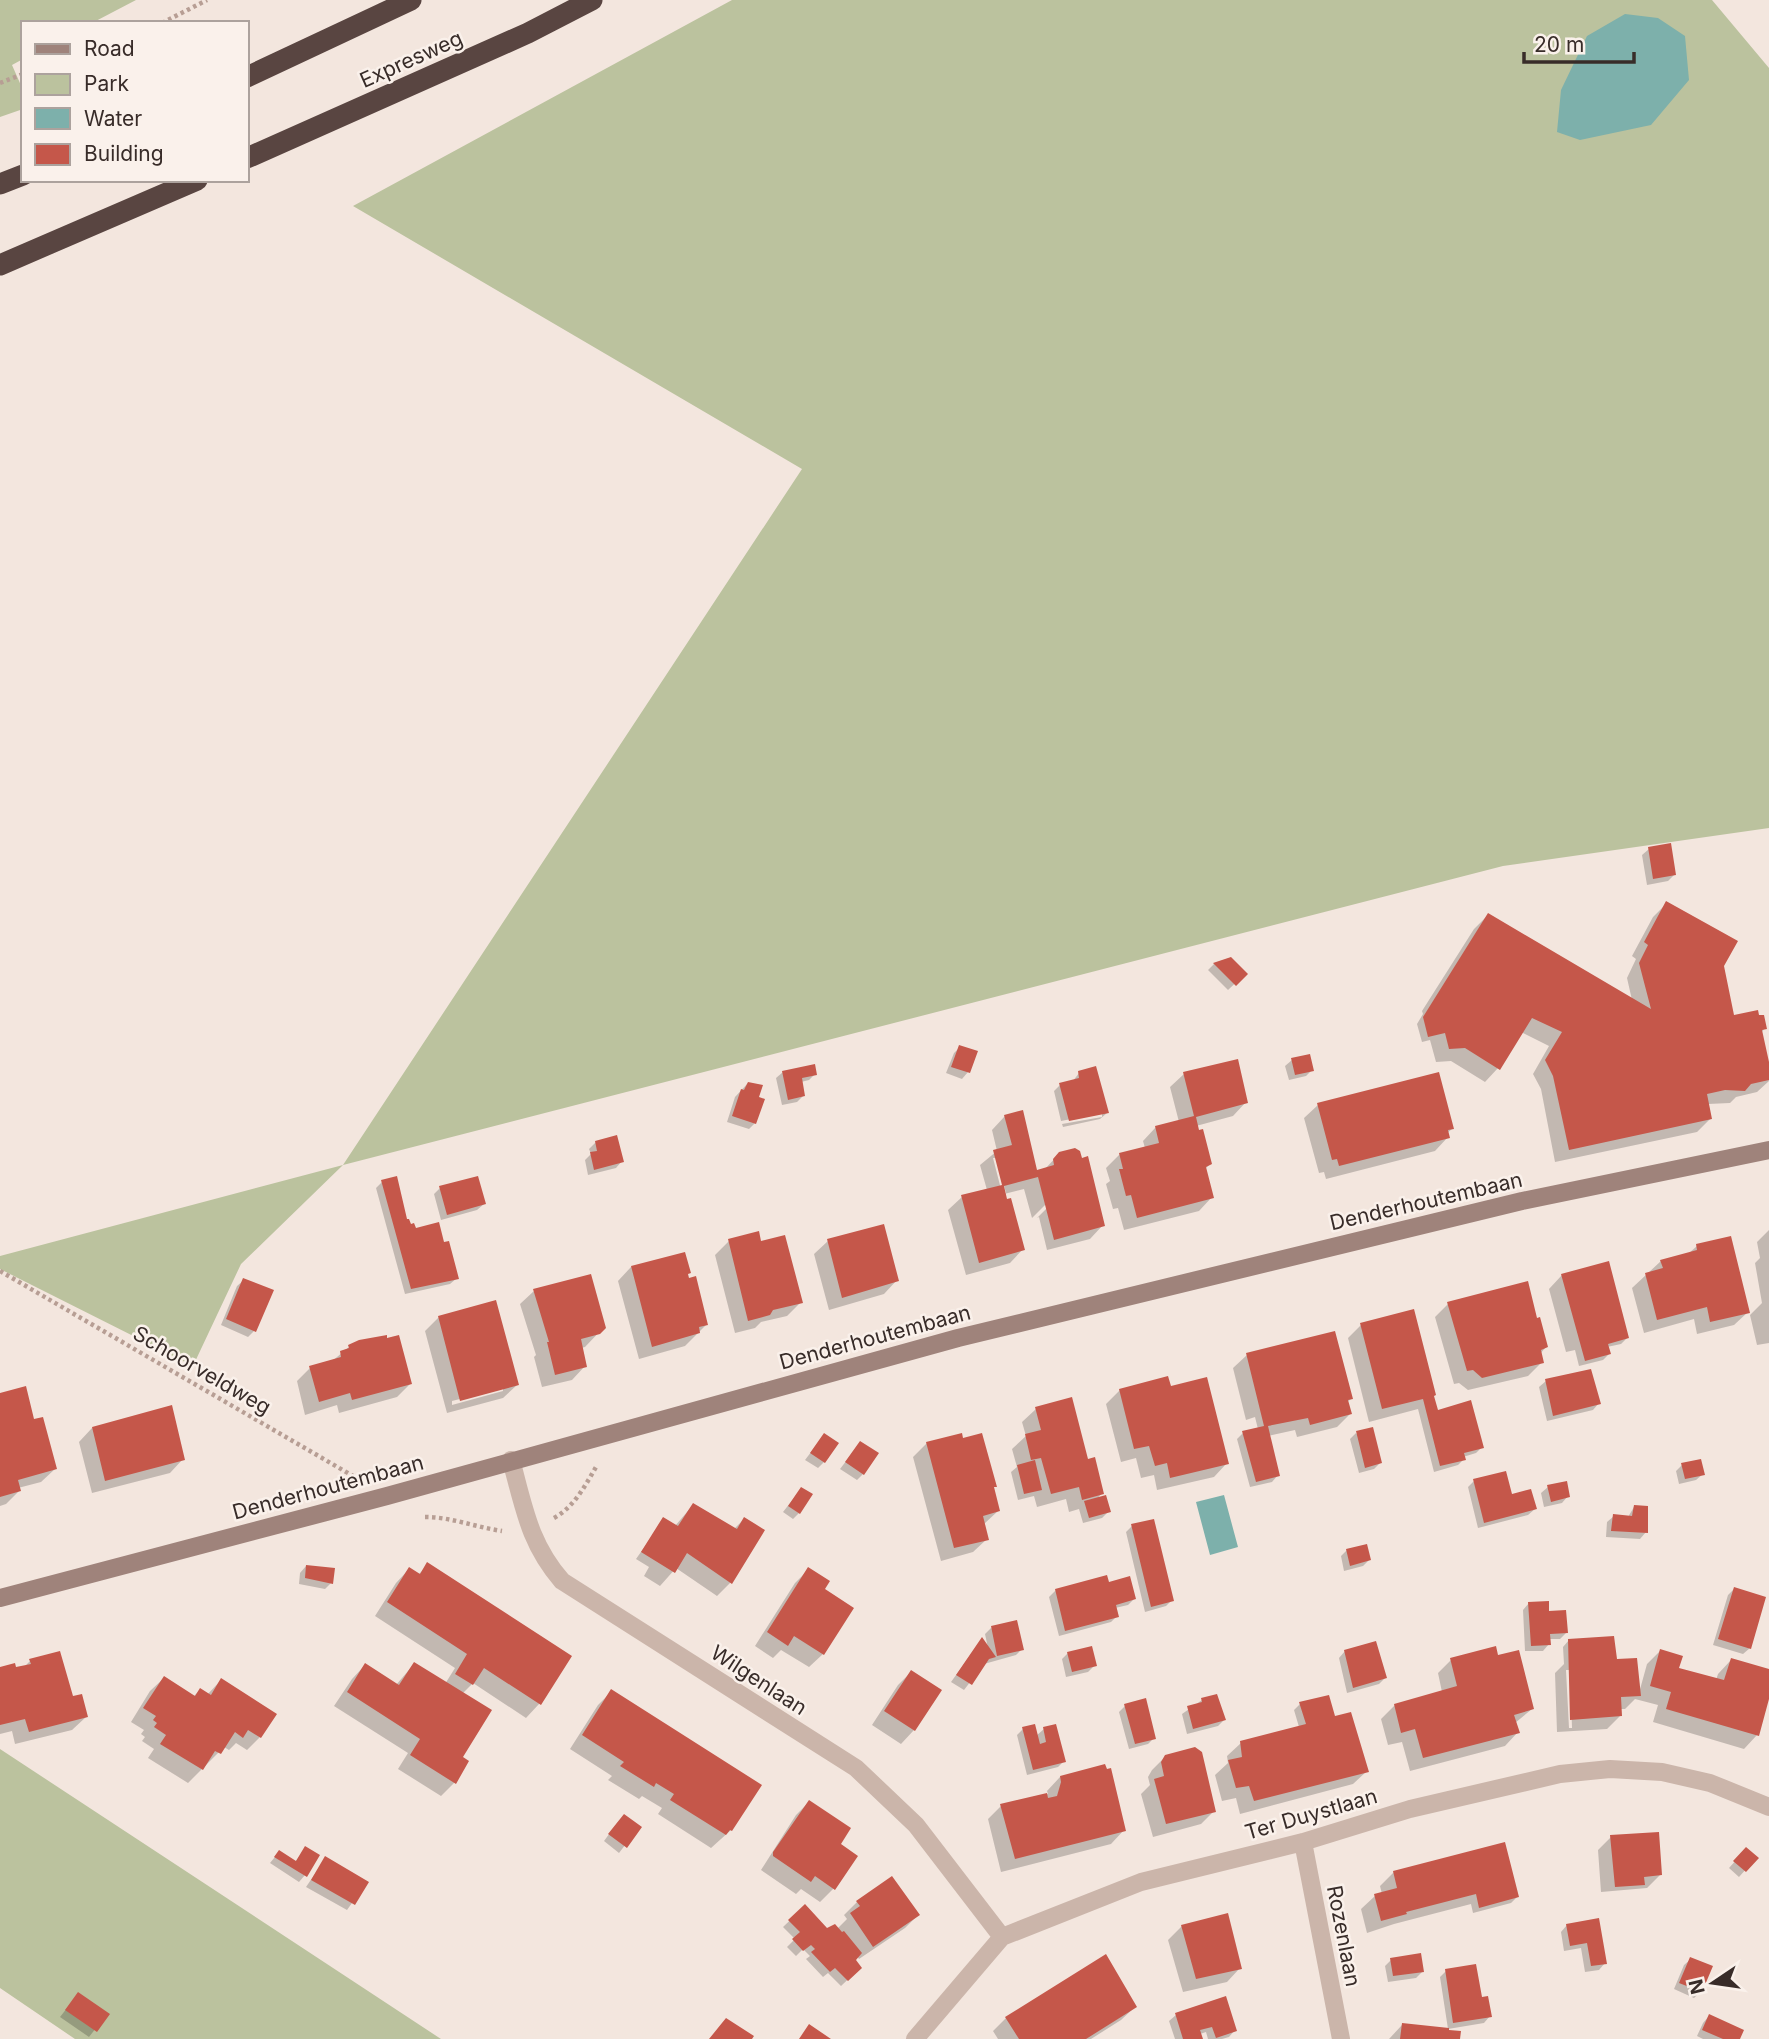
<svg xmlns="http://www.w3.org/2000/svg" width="1769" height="2039" viewBox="0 0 1769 2039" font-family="Inter,sans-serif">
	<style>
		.green { fill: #bbc29e }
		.water { fill: #7db0ab }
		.shadow { fill: #0003; fill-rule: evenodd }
		.building { fill: #c5574a }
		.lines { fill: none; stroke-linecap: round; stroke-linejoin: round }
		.path { stroke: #b79e94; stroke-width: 4.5; stroke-dasharray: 3.5 3.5; stroke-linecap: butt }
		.street { stroke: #cbb5aa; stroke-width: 18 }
		.secondary { stroke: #9f837b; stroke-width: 18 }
		.highway { stroke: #594541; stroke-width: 21 }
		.labels { text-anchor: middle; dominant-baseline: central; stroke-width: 5; stroke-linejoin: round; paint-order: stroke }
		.street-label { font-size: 21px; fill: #382c29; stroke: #faf1eb }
	</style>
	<rect width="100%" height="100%" fill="#f3e6de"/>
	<!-- green -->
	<path class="green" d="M0,0H136L92,23H23V59L12,65L23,90V109L0,117Z
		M732,0H1712L1769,68V828L1503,866L343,1165L241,1264L193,1366L0,1269V1256L343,1165L802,469L353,206Z
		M0,1749L441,2039H75L0,1988Z"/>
	<!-- water -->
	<path class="water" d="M1625,14L1658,18L1685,36L1689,80L1651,125L1580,140L1557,132L1561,90L1587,36Z
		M1224,1495L1238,1547L1210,1555L1196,1502Z"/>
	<!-- shadow -->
	<path class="shadow" d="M1649,849L1674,875L1668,881L1647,885L1642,855Z
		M1666,904L1722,966L1733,1017L1765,1028L1761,1033L1769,1081L1757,1092L1736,1097L1730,1103L1708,1104L1711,1118L1697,1132L1555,1162L1541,1089L1533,1074L1549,1046L1521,1032L1498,1068L1485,1082L1451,1061L1436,1062L1430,1040L1422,1042L1417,1024L1423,1014L1422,1011L1474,929L1488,915L1632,1000L1627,978L1636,959L1632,956L1653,917Z
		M1231,959L1245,974L1228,990L1208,970L1214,964Z
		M960,1047L968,1072L962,1079L946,1073L954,1053Z
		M1292,1060L1312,1070L1306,1076L1289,1080L1285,1066Z
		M783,1072L815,1074L809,1080L801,1082L803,1096L797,1102L782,1105L776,1078Z
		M1079,1073L1107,1113L1100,1119L1063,1127L1062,1124L1102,1117V1113L1061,1121L1054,1091L1060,1085L1073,1081Z
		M1184,1074L1246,1102L1233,1116L1196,1126L1210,1164L1205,1169L1212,1197L1199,1211L1124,1230L1118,1208L1113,1209L1106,1184L1110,1181L1106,1168L1120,1154L1145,1148L1143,1141L1156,1127L1179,1122L1170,1087Z
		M748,1083L757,1098L755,1123L749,1129L727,1122L735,1097Z
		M1318,1105L1452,1129L1447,1133L1448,1137L1435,1151L1326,1179L1324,1172L1319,1173L1304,1118Z
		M1005,1116L1036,1172L1044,1170L1060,1153L1103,1225L1090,1239L1047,1250L1039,1217L1037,1218L1047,1208V1203L1032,1218L1024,1189L1004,1194L1023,1249L1010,1263L966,1275L948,1210L962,1197L987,1190L980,1165L997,1151L992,1130ZM993,1158H997L1006,1193H1002Z
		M596,1142L622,1161L616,1168L588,1175L585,1160L591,1154L589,1149Z
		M382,1182L405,1221L457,1278L450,1284L405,1294L376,1188Z
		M440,1188L484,1204L477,1210L441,1220L434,1194Z
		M1769,1230V1343L1757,1345L1750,1315L1762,1303L1755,1263L1760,1258L1757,1242Z
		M729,1241L760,1243L801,1302L787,1316L761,1322L755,1328L735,1333L715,1255Z
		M828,1241L897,1280L884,1294L829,1310L814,1254Z
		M1697,1246L1748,1312L1734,1325L1697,1334L1694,1319L1644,1333L1632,1288L1661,1261L1688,1254Z
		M631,1267L686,1275L706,1325L685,1346L639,1359L618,1281Z
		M1562,1275L1627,1338L1621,1344L1607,1347L1609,1354L1603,1360L1579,1366L1575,1350L1566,1352L1549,1289Z
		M244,1280L254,1331L248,1337L221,1325L237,1286Z
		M534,1291L604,1327L585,1347L581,1348L585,1366L572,1380L542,1387L534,1357L536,1355L520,1304Z
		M1448,1304L1536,1320L1546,1347L1540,1354L1542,1362L1528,1376L1468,1390L1459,1383L1454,1384L1435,1317Z
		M439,1317L517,1385L503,1398L447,1413L425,1331ZM503,1388V1391L452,1405V1401Z
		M1361,1325L1432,1396L1436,1413L1482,1447L1476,1453L1463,1457L1464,1459L1458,1465L1434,1472L1418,1409L1369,1422L1348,1338Z
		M349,1347L410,1384L397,1397L339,1413L337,1405L305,1415L297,1381L310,1368L331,1362Z
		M1247,1355L1351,1399L1347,1402L1350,1414L1337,1427L1297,1437L1295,1430L1268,1436L1278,1475L1272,1482L1250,1487L1237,1439L1243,1433L1258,1429L1255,1417L1246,1420L1233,1368Z
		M1546,1381L1599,1403L1593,1410L1547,1421L1539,1387Z
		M1170,1389L1227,1463L1214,1477L1157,1490L1154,1475L1141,1478L1136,1458L1121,1462L1106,1404L1120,1390Z
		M0,1395L55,1469L41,1482L18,1488L19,1491L6,1504L0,1506Z
		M1036,1409L1087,1461L1102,1493L1096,1500L1109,1511L1102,1518L1083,1523L1079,1509L1069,1512L1066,1499L1037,1507L1034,1496L1018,1500L1011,1472L1017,1467L1012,1449L1026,1436L1022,1422Z
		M92,1428L183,1459L170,1473L92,1493L79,1442Z
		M1356,1433L1380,1463L1374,1469L1359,1473L1350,1439Z
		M824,1435V1462L818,1468L805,1460Z
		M860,1443L863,1474L857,1480L840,1469Z
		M927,1443L992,1489L998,1511L984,1524L987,1539L973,1552L941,1561L913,1457Z
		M1682,1465L1703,1474L1696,1480L1679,1484L1676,1471Z
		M1474,1481L1510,1496L1535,1509L1528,1515L1478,1528L1468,1487Z
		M1548,1487L1568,1496L1562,1503L1544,1507L1541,1493Z
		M801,1489L799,1513L793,1519L783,1512Z
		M693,1505L734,1529L744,1519L730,1583L717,1596L676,1568L660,1586L644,1576L649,1567L636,1559L664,1519L675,1526Z
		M1634,1507L1646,1532L1640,1539L1606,1537L1607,1522L1614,1516L1628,1517Z
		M1132,1526L1172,1600L1166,1606L1145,1612L1126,1532Z
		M1347,1550L1369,1560L1363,1566L1344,1571L1341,1556Z
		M428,1565L570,1657L539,1704L526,1718L473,1683L462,1694L460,1757L454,1783L441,1796L398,1769L408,1753L334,1706L352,1679L365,1665L396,1685L414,1664L445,1684L455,1668L375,1616L396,1583L409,1569L418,1575Z
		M306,1566L331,1583L325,1589L299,1584L300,1573Z
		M809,1569L823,1654L809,1667L781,1650L773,1658L755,1646L795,1583Z
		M1107,1584L1134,1599L1128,1605L1115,1608L1117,1616L1111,1622L1059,1636L1049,1597L1056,1590Z
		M1734,1589L1750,1648L1743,1654L1713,1645L1728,1595Z
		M1529,1603L1548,1613L1566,1633L1560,1639H1549V1644L1543,1651H1525L1523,1610Z
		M991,1628L1022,1649L1016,1655L984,1664L964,1690L951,1682L982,1639L988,1648L985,1634Z
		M1569,1640L1615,1661L1639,1693L1647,1664L1660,1651L1677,1669L1716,1680L1718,1674L1731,1660L1769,1671V1693L1757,1735L1744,1749L1653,1722L1658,1705L1635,1699L1625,1709H1620V1716L1607,1729L1557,1732L1555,1673L1564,1664L1563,1647ZM1566,1670H1570L1572,1728H1569Z
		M1345,1651L1385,1678L1379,1684L1347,1693L1339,1658Z
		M1068,1653L1095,1665L1088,1672L1066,1677L1062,1659Z
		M1497,1657L1532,1709L1515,1723L1518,1732L1505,1746L1410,1771L1402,1742L1388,1745L1381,1719L1395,1705L1442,1692L1438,1673L1451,1660Z
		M30,1661L72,1698L86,1717L72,1730L15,1744L12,1731L0,1734V1669L24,1667Z
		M911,1672L914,1730L901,1744L872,1725L898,1685Z
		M164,1678L193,1697L200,1690L207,1695L221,1680L260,1737L247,1750L236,1743L229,1750L224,1747L188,1783L148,1758L154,1749L142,1741L145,1737L141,1734L144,1730L131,1722L150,1691Z
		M611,1692L731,1830L711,1848L658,1814L662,1808L642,1796L639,1799L608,1780L612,1776L570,1749L598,1705Z
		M1217,1696L1224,1720L1218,1726L1187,1734L1182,1714L1202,1700Z
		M1300,1704L1334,1718L1367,1771L1353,1784L1240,1814L1236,1798L1222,1801L1215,1775L1228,1763L1227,1756L1241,1743L1299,1727L1294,1710Z
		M1125,1706L1154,1738L1148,1744L1129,1749L1119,1712Z
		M1023,1729L1036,1736L1044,1729L1064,1761L1058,1767L1027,1775L1017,1735Z
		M1166,1756L1214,1811L1201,1824L1153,1837L1141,1794L1150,1785L1148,1777L1152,1770Z
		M1105,1771L1124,1830L1111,1844L1001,1872L988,1819L1001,1806L1048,1794L1047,1791L1060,1777Z
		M809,1802L838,1845L834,1888L820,1902L801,1889L796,1894L761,1870L796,1815Z
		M618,1822L639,1827L619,1853L604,1841Z
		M1611,1837L1660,1875L1647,1888L1601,1892L1598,1850Z
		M306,1848L305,1875L299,1882L270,1863L279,1852L295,1862Z
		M1746,1849L1756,1858L1739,1877L1729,1868Z
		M325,1859L367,1882L347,1910L306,1887Z
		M1394,1872L1517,1897L1511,1903L1473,1913L1471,1904L1394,1924L1367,1933L1361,1909L1375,1896L1382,1894L1380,1886Z
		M857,1902L918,1915L905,1928L859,1959L857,1956L853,1960L860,1968L841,1986L828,1973L823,1977L806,1959L810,1956L803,1949L796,1956L787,1947L795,1939L783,1927L805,1906L827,1930L837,1929L847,1919L844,1915Z
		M1598,1920L1605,1963L1599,1970L1585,1972L1581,1948L1564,1951L1561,1932L1567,1925Z
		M1182,1926L1240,1968L1227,1982L1183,1992L1168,1940Z
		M1691,1959L1701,1991L1694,1998L1674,1989L1684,1965Z
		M1391,1960L1422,1972L1416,1978L1388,1982L1385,1966Z
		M1446,1971L1490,2016L1484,2023L1448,2029L1440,1977Z
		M78,1994L107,2014L89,2037L60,2017Z
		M1135,2007L1121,2020L1091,2039H998L993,2031L1006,2018Z
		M1176,2015L1235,2030L1229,2037L1222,2039H1208L1206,2032L1200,2034L1201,2039H1175L1169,2021Z
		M1709,2016L1738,2039H1703L1697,2036L1703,2023Z
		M1402,2025L1458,2039H1389Z"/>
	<!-- building -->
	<path class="building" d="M1671,843L1676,875L1653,879L1648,847Z
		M1666,901L1738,941L1724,966L1734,1015L1758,1010L1759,1015H1764L1767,1029L1762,1030L1769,1062V1080L1751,1084L1745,1091L1725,1090L1707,1094L1712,1119L1569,1150L1553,1076L1545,1060L1562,1032L1532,1018L1500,1070L1465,1048L1449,1049L1445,1033L1428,1037L1423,1017L1488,913L1651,1009L1639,963L1648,945L1644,942Z
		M1231,957L1248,974L1236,986L1213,963Z
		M959,1045L978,1051L970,1073L951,1067Z
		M1310,1054L1314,1071L1295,1075L1291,1058Z
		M1238,1059L1248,1103L1196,1117L1199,1130L1203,1129L1212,1164L1206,1167L1214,1198L1137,1218L1131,1195L1126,1196L1119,1169H1123L1119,1153L1159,1143L1155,1126L1194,1116L1183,1072Z
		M815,1064L817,1075L802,1078L805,1096L788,1100L782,1071Z
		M1096,1066L1109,1113L1069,1121L1059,1083L1079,1078L1078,1071Z
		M1439,1072L1454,1129L1448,1130L1450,1138L1339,1166L1337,1159L1332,1160L1317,1103Z
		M748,1082L763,1085L759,1097L765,1099L756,1124L732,1116L741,1089L744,1090Z
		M1023,1110L1037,1170L1054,1165L1053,1159L1059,1152L1075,1148L1080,1151L1082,1158L1088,1156L1105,1226L1054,1240L1038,1177L1004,1186L1007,1199L1011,1198L1025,1250L979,1263L961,1195L1002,1185L993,1150L1012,1145L1004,1115Z
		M617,1135L624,1162L594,1170L590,1152L597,1151L595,1141Z
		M397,1176L407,1219H409L411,1224L414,1223L416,1228L439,1222L444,1242L449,1241L459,1279L411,1289L381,1180Z
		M478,1176L486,1204L447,1215L439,1186Z
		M884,1224L899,1281L842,1298L827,1239Z
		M759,1231L761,1241L785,1235L803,1303L773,1310L770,1315L748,1321L728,1239Z
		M1731,1236L1750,1313L1710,1322L1707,1307L1657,1320L1645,1273L1663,1268L1660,1260L1697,1250L1696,1244Z
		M685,1252L691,1273L688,1274L689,1278L696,1276L708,1325L699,1327L700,1333L652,1347L631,1266Z
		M1609,1261L1629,1338L1608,1344L1611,1354L1585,1361L1561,1274Z
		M591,1274L606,1328L600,1334L581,1339L587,1367L555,1375L547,1342H549L533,1289Z
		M243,1278L274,1290L256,1332L226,1319Z
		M1528,1281L1537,1318L1540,1317L1548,1347L1541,1350L1544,1363L1482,1378L1473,1370L1467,1371L1447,1302Z
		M496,1300L519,1385L460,1401L438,1316Z
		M1414,1309L1436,1395L1434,1396L1438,1410L1471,1400L1484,1448L1464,1453L1466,1460L1440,1466L1423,1399L1382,1409L1360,1323Z
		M1335,1331L1353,1399L1348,1400L1352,1414L1310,1425L1308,1418L1268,1426L1280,1476L1256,1482L1242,1431L1264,1426L1246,1353Z
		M387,1335V1338L399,1335L412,1384L352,1400L350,1393L319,1402L309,1366L341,1357L340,1351L349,1348L348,1345L359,1340Z
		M1591,1369L1601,1404L1553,1416L1545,1379Z
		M1168,1376L1171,1386L1207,1377L1229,1464L1170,1478L1167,1463L1155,1466L1149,1446L1134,1449L1119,1389Z
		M26,1386L34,1419L43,1417L57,1469L18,1480L21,1491L0,1497V1393Z
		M1072,1397L1088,1459L1095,1457L1104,1494L1082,1500L1079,1487L1051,1494L1041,1458L1031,1460L1025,1434L1041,1430L1035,1407Z
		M172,1405L185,1460L105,1481L92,1427Z
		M1373,1427L1382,1463L1365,1468L1356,1431Z
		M824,1433L839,1443L825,1463L810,1453Z
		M962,1433L963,1438L982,1433L997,1487H994L1000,1511L983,1516L989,1540L954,1548L926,1442Z
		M860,1441L879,1453L864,1475L845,1462Z
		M1701,1459L1705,1475L1685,1479L1681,1463Z
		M1035,1460L1042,1490L1024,1494L1017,1465Z
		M1506,1471L1512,1494L1531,1489L1537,1509L1484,1523L1473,1479Z
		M1567,1481L1570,1497L1551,1502L1547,1485Z
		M801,1487L813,1494L800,1514L788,1506Z
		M1106,1495L1111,1512L1089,1518L1084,1501Z
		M693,1503L737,1529L744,1517L765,1530L732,1584L687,1553L675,1573L641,1552L663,1517L678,1526Z
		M1634,1505L1648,1506V1533L1611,1531L1613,1514L1632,1516Z
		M1154,1519L1174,1601L1151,1607L1131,1524Z
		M1367,1544L1371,1560L1350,1566L1346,1549Z
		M427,1562L572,1656L541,1705L484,1668L473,1685L455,1674L467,1654L387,1602L409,1567L420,1574Z
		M306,1565L335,1568L333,1584L305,1578Z
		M808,1567L830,1581L825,1589L854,1608L824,1655L794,1636L788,1646L767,1632Z
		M1107,1575L1109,1582L1130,1576L1136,1599L1116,1605L1119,1617L1065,1631L1055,1589Z
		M1734,1587L1766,1597L1751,1649L1718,1639Z
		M1549,1601V1611L1566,1610L1568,1633L1550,1634L1551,1645L1531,1646L1528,1602Z
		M1017,1620L1024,1650L997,1656L991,1626Z
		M1614,1636L1617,1659L1637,1658L1641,1696L1621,1697L1622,1716L1570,1720L1568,1639Z
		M982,1637L996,1657L989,1659L972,1685L956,1675Z
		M1376,1641L1387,1678L1353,1688L1344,1650Z
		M1092,1646L1097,1666L1072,1672L1067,1652Z
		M1496,1646L1498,1655L1519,1650L1534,1709L1514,1715L1520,1733L1423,1758L1415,1729L1401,1733L1394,1704L1457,1686L1450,1658Z
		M1660,1649L1683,1656L1679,1668L1724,1680L1731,1658L1769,1669V1699L1759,1736L1666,1709L1671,1692L1650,1686Z
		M60,1651L73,1696L82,1694L88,1717L29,1732L25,1719L0,1725V1667L15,1663L16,1667L31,1664L29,1659Z
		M414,1662L492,1710L463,1757L469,1761L456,1784L410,1755L420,1739L347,1692L365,1663L399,1685Z
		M911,1670L942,1690L915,1731L884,1711Z
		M164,1676L195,1696L200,1688L211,1695L221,1678L277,1714L261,1738L248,1730L243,1738L235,1732L221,1754L215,1751L203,1770L160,1744L166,1735L154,1727L157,1723L153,1720L156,1716L143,1708Z
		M611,1689L762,1785L732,1831L730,1830L726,1835L670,1800L674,1794L656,1783L654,1787L620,1766L624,1762L582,1735Z
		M1217,1694L1226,1720L1193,1729L1187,1706L1202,1702L1201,1698Z
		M1329,1695L1335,1716L1351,1712L1369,1772L1254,1801L1249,1786L1236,1788L1228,1760L1242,1757L1240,1741L1306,1724L1299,1702Z
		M1146,1698L1156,1739L1135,1744L1124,1704Z
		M1035,1724L1040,1744L1046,1742L1043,1727L1056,1724L1066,1762L1033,1770L1022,1727Z
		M1195,1747L1202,1752L1216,1812L1166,1824L1154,1779L1164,1776L1161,1762L1165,1755Z
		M1105,1764L1107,1769L1111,1768L1126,1831L1015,1859L1000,1804L1047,1793L1048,1798L1057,1796L1061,1782L1060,1776Z
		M809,1800L851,1828L841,1844L858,1856L835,1890L815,1876L811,1882L773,1856V1852Z
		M624,1814L642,1827L627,1848L608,1834Z
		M1659,1832L1662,1875L1644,1877L1645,1885L1615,1887L1610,1835Z
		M1505,1842L1519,1897L1479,1908L1476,1894L1406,1912L1407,1914L1381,1921L1374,1894L1397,1888L1393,1871Z
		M305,1846L320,1855L307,1877L274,1857L279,1850L296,1861Z
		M1746,1847L1759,1858L1746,1872L1733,1861Z
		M325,1856L369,1882L355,1905L311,1880Z
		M892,1876L920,1915L873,1947L850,1913L860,1906L856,1901Z
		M805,1904L827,1928L835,1924L842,1932L844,1931L862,1953L856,1960L862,1968L848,1981L835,1968L830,1972L811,1952L815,1949L811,1945L803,1951L792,1939L800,1932L788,1920Z
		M1228,1913L1242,1969L1196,1979L1181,1925Z
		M1599,1918L1607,1964L1591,1966L1587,1943L1570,1946L1566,1924Z
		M1421,1953L1424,1972L1393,1976L1390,1958Z
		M1106,1954L1137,2007L1086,2039H1019L1005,2017Z
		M1690,1957L1713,1966L1702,1992L1679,1983Z
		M1476,1964L1482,1997L1488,1996L1492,2017L1453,2023L1445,1969Z
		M78,1992L110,2014L97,2032L65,2010Z
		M1226,1996L1237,2031L1216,2038L1212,2027L1200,2030L1203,2039H1183L1175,2013Z
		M1709,2014L1744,2030L1740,2039H1723L1702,2030Z
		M726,2018L754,2036L752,2039H709Z
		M1402,2023L1449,2028V2030L1461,2031L1460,2039H1400Z
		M809,2024L831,2039H799Z"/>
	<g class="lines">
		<!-- path -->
		<path class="path" d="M162,23L207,0
			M0,83L23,74
			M0,1271L353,1476
			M425,1517C451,1517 475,1527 502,1531
			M554,1518C574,1507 585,1486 596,1467"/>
		<!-- street -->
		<path class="street" d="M511,1460C524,1507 529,1543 562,1581L856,1768L916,1825L1002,1937
			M1303,1842L1341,2039
			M915,2039L1002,1937L1141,1882L1303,1842L1410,1809L1560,1774L1610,1769L1662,1772L1710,1783L1769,1807"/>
		<!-- secondary -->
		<path class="secondary" d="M0,1598L387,1496L958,1338L1522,1201L1769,1150"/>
		<!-- highway -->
		<path class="highway" d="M247,77L411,0
			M247,158L528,33L592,0
			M0,184L23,175
			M0,265L197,180"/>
	</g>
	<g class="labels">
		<!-- street labels -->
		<g class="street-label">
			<text transform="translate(411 59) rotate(-24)">Expresweg</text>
			<text transform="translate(1426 1201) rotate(-13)">Denderhoutembaan</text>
			<text transform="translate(875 1337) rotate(-15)">Denderhoutembaan</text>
			<text transform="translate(202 1370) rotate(30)">Schoorveldweg</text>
			<text transform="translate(328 1487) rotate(-15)">Denderhoutembaan</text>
			<text transform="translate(759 1680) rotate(33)">Wilgenlaan</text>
			<text transform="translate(1311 1814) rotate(-16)">Ter Duystlaan</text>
			<text transform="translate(1344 1936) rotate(79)">Rozenlaan</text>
		</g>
	</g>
	<!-- legend -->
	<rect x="21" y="21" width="228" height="161" fill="#faf1eb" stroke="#aca29d" stroke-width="2"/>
	<rect x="35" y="44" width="35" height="10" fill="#9f837b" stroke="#aca29d" stroke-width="2"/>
	<text x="84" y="56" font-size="21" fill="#382c29">Road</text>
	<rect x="35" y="74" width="35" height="21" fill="#bbc29e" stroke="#aca29d" stroke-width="2"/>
	<text x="84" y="91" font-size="21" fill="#382c29">Park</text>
	<rect x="35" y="108" width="35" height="21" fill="#7db0ab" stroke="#aca29d" stroke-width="2"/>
	<text x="84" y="126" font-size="21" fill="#382c29">Water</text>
	<rect x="35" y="144" width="35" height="21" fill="#c5574a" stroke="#aca29d" stroke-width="2"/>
	<text x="84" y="161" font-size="21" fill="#382c29">Building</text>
	<!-- north arrow -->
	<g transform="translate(1713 1983) rotate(257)" stroke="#faf1eb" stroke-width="5" paint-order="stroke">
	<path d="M0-5L12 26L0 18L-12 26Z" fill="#382c29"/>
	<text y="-10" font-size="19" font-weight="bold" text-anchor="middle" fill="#382c29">N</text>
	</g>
	<!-- scale -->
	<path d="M1524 52v10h110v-10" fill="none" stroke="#382c29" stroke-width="3.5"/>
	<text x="1534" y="52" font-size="21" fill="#382c29" stroke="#faf1eb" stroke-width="5" paint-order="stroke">20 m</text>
</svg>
